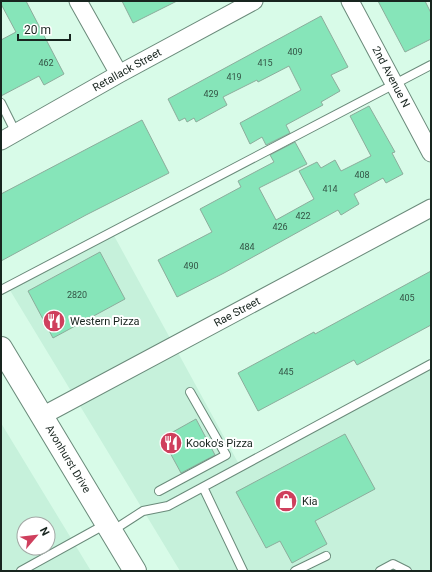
<svg xmlns="http://www.w3.org/2000/svg" width="432" height="572" viewBox="0 0 432 572" font-family="Roboto,sans-serif">
	<style>
		.built { fill: #c6f1db; fill-rule: evenodd }
		.building { fill: #86e5b9; stroke: #8cad9c }
		.lines { fill: none; stroke-linecap: round; stroke-linejoin: round }
		.lane-casing { stroke: #6a8a7a; stroke-width: 10 }
		.street-casing { stroke: #6a8a7a; stroke-width: 19 }
		.secondary-casing { stroke: #6a8a7a; stroke-width: 24 }
		.lane { stroke: #fff; stroke-width: 8 }
		.street { stroke: #fff; stroke-width: 17 }
		.secondary { stroke: #fff; stroke-width: 22 }
		.labels { text-anchor: middle; dominant-baseline: central; stroke-width: 4; stroke-linejoin: round; paint-order: stroke }
		.number-label { font-size: 9px; fill: #345546 }
		.street-label { font-size: 11px; fill: #18251f; stroke: #fff }
		.poi-label { font-size: 11px; fill: #18251f; stroke: #fff; text-anchor: start }
	</style>
	<rect width="100%" height="100%" fill="#d8fbe8"/>
	<!-- built -->
	<path class="built" d="M112,232L241,468L431,368V571H180L8,287Z
		M1,423L91,571H1ZM24,524H48V548H24Z"/>
	<!-- building -->
	<path class="building" d="M1,1H26L64,74L44,85L39,76L1,96V40L16,32L1,4Z
		M122,1H177L133,23Z
		M378,1H425L431,13V39L405,52Z
		M321,16L348,67L331,75L340,91L321,102L323,105L286,125L290,133L266,145L262,137L250,144L240,123L301,90L289,66L258,82L257,80L223,97L227,105L196,122L194,118L187,122L185,118L179,121L168,99Z
		M369,106L395,152L392,153L403,174L386,183L383,178L354,194L359,204L341,215L338,210L224,273L177,297L158,260L212,232L200,209L241,187L238,181L274,162L270,155L295,142L307,164L259,188L276,220L314,199L299,171L317,162L321,168L335,160L341,171L371,156L350,116Z
		M142,120L169,173L86,215L1,261V194Z
		M100,252L125,299L53,338L28,291Z
		M431,271V325L357,365L354,360L258,411L238,373L314,332L315,334Z
		M196,419L215,455L181,473L162,438Z
		M345,434L375,489L315,521L327,544L292,563L280,541L266,548L236,492Z"/>
	<g class="lines">
		<!-- lane casing -->
		<g class="lane-casing">
			<path id="lane" d="M1,103L16,133
				M1,290L431,65
				M203,487L243,571
				M159,491L226,455L190,392
				M112,531L143,511L168,506L431,364
				M21,571L106,524
				M295,571L326,556
				M380,571L393,564L407,571"/>
		</g>
		<!-- street casing -->
		<g class="street-casing">
			<path id="street" d="M78,1L119,74
				M350,1L431,153
				M1,141L119,74L254,1
				M42,416L431,208"/>
		</g>
		<!-- secondary casing -->
		<g class="secondary-casing">
			<path id="secondary" d="M1,348L135,571"/>
		</g>
		<!-- lane -->
		<use href="#lane" class="lane"/>
		<!-- street -->
		<use href="#street" class="street"/>
		<!-- secondary -->
		<use href="#secondary" class="secondary"/>
	</g>
	<!-- icons -->
	<defs>
		<g id="restaurant-disc" transform="scale(1.15)"><circle r="9.5" fill="#cf3f5d" stroke="#fff"/><path d="M-5-6h1v4h1v-4h1v4h1v-4h1v5L-1.5 .5V6h-2V.5L-5-1ZM5-6V6H3V1.5H1.5Q1.5-4 5-6Z" fill="#fff"/></g>
		<g id="shop-disc" transform="scale(1.15)"><circle r="9.5" fill="#cf3f5d" stroke="#fff"/><path d="M-5-2.5h2.3a2.7 3.5 0 0 1 5.4 0H5L5.5 6h-11ZM-1.5-2.5h3a1.5 2.3 0 0 0-3 0Z" fill="#fff"/></g>
	</defs>
	<g fill-rule="evenodd">
		<use href="#restaurant-disc" x="54" y="321"/>
		<use href="#restaurant-disc" x="171" y="443"/>
		<use href="#shop-disc" x="286" y="501"/>
	</g>
	<g class="labels">
		<!-- number labels -->
		<g class="number-label">
			<text x="295" y="52">409</text>
			<text x="46" y="63">462</text>
			<text x="265" y="63">415</text>
			<text x="234" y="77">419</text>
			<text x="211" y="94">429</text>
			<text x="362" y="175">408</text>
			<text x="330" y="189">414</text>
			<text x="303" y="216">422</text>
			<text x="280" y="227">426</text>
			<text x="247" y="247">484</text>
			<text x="191" y="266">490</text>
			<text x="77" y="295">2820</text>
			<text x="407" y="298">405</text>
			<text x="286" y="372">445</text>
		</g>
		<!-- street labels -->
		<g class="street-label">
			<text transform="translate(127 70) rotate(-29)">Retallack Street</text>
			<text transform="translate(391 77) rotate(62)">2nd Avenue N</text>
			<text transform="translate(237 312) rotate(-28)">Rae Street</text>
			<text transform="translate(68 459) rotate(59)">Avonhurst Drive</text>
		</g>
		<!-- poi labels -->
		<g class="poi-label">
			<text x="70" y="321">Western Pizza</text>
			<text x="186" y="443">Kooko's Pizza</text>
			<text x="302" y="501">Kia</text>
		</g>
	</g>
	<!-- border -->
	<rect width="432" height="572" fill="none" stroke="#18251f" stroke-width="4"/>
	<!-- north arrow -->
	<g transform="translate(36 536) rotate(62)"><circle r="19" fill="#ffffff" stroke="#a3a8a5"/>
	<path d="M0-3L7 15L0 10L-7 15Z" fill="#cf3f5d"/>
	<text y="-6" font-size="11" font-weight="bold" text-anchor="middle" fill="#18251f">N</text>
	</g>
	<!-- scale -->
	<path d="M18 34v6h52v-6" fill="none" stroke="#18251f" stroke-width="2"/>
	<text x="24" y="34" font-size="12" fill="#18251f" stroke="#ffffff" stroke-width="3" paint-order="stroke">20 m</text>
</svg>
